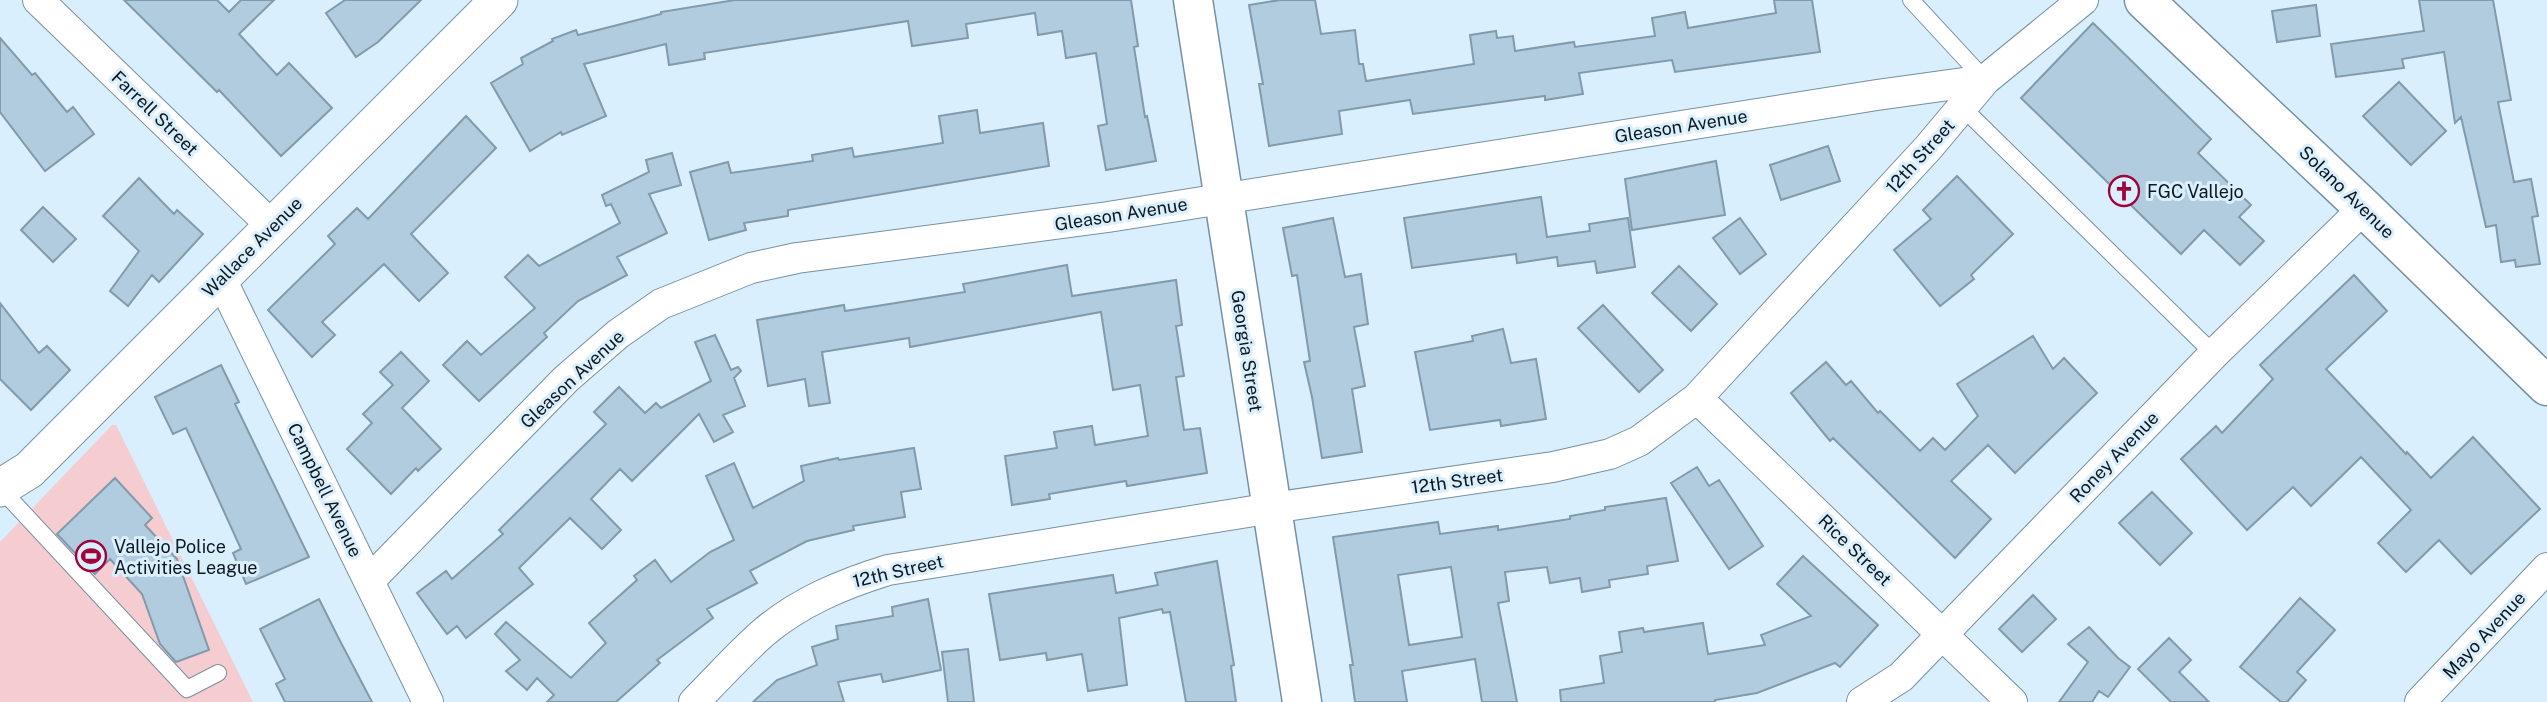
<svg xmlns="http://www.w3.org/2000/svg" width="2547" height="702" viewBox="0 0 2547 702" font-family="'Public Sans',sans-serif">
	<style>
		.green { fill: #f5cdd0 }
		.building { fill: #b1ccde; stroke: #819aac; stroke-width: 2; fill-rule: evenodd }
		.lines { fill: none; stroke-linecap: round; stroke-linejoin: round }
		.service-casing { stroke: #7790a1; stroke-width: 18 }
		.minor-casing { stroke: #7790a1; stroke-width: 32 }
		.tertiary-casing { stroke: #7790a1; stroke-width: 39 }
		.secondary-casing { stroke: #7790a1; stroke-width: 41 }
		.service { stroke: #fff; stroke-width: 16 }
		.minor { stroke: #fff; stroke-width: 30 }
		.tertiary { stroke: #fff; stroke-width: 37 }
		.secondary { stroke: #fff; stroke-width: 38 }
		.labels { text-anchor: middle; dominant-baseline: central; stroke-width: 6; stroke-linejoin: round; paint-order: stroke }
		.street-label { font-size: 18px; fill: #0d171e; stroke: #d9effe }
		.poi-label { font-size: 18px; fill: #0d171e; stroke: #d9effe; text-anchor: start }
	</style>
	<rect width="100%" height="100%" fill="#d9effe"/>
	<!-- green -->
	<path class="green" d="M112,425H116L253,702H0V542Z"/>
	<!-- building -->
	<path class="building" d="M124,0H217L229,12L241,0H274L239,34L277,75L289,63L332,108L281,156L219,90L217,92Z
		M345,0H421L378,42L356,57L326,13Z
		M735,0H1131L1138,46L1134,47L1145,117L1147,116L1156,161L1106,170L1098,126L1107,124L1096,53L1066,58L1062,31L1038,35L1035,13L966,24L968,38L912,46L908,21L704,53L705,59L669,65L666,44L584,64L606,116L562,135L561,132L530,151L491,83L523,64L521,58L553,41L552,39L576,30L578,35L661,14V12Z
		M1280,0H1315L1321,34L1355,30L1359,64H1363L1366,81L1474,64L1470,35L1496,31L1497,38L1513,36L1515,51L1574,42L1575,47L1655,36L1652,18L1685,12L1688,28L1776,13L1774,0H1812L1820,52L1675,72L1672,60L1579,73L1583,94L1545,100V96L1413,114L1410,100L1339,111L1342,134L1269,146L1259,84H1263L1249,5Z
		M2419,0H2493L2511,100L2498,102L2514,182L2531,179L2538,216L2532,217L2540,264L2516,267L2515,260L2501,262L2496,225L2486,227L2461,117L2455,123L2444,52L2402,59L2404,68L2336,77L2331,44L2424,31Z
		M2316,5L2320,36L2277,42L2272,11Z
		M2093,23L2211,139L2198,153L2251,205L2239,217L2264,241L2240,265L2204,230L2181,254L2021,98Z
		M0,38L32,75L35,73L67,112L73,107L94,134L45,171L0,112Z
		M2399,82L2446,131L2411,165L2363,116Z
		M977,110L980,133L1043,123L1049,166L788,210V216L744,223L746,230L709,240L690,172L728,162L731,173L813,161L812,155L852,148L854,157L943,143L939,116Z
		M466,116L496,148L411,234L448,273L419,301L384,264L322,322L335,335L312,357L268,310L335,244L328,236L357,208L368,219Z
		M1828,146L1840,181L1781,200L1770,165Z
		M672,153L681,185L649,194L667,233L617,257L627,275L578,301L544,333L547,337L479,401L443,365L467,341L481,355L535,308L505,277L528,255L539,266L620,223L611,204L606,206L602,195L649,172L646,160Z
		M1716,161L1725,215L1632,230L1625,179Z
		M1957,176L2013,234L1971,275L1974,279L1940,306L1894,250L1931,219L1923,210Z
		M139,178L174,214L177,210L203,234L159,282L152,275L128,306L110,291L139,251L103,216Z
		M1541,197L1547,237L1590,231L1589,224L1628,218L1635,267L1597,273L1595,261L1558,266L1557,257L1517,263L1516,254L1412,268L1404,218Z
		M43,207L76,239L53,262L21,230Z
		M1333,218L1345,277L1361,274L1368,324L1354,327L1365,386L1352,389L1362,452L1322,458L1312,397L1304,362L1310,361L1297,275L1292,276L1283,228Z
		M1740,218L1766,254L1740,274L1713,238Z
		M1067,265L1072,296L1176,280L1182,325L1176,326L1184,376L1176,377L1184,430L1200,428L1207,473L1127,486L1126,481L1049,494L1050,499L1012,505L1005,456L1057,448L1054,432L1092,426L1095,445L1148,436L1140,385L1113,390L1101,312L910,347L909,338L822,352L830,403L809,406L805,379L768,386L757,320L844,305L845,311L965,292L963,284Z
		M1679,266L1717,304L1691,331L1652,293Z
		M2354,275L2387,311L2326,369L2406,454L2407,452L2431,478L2473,437L2540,509L2471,574L2439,540L2406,572L2378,543L2411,510L2361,457L2311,506L2293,487L2247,530L2181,459L2216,426L2222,433L2273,379L2260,365Z
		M0,303L39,353L47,346L70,370L31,410L0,379Z
		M1603,305L1663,370L1639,392L1578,328Z
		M1503,329L1511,363L1536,359L1546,419L1501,426L1500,420L1430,430L1415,352L1473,341L1472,336Z
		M715,335L731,370L738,367L741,371L734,378L745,406L723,415L733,432L714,442L699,414L632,481L620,469L591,499L621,530L602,549L570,518L519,568L533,584L466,638L457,626L447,634L417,593L446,571L452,579L503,534L499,530L606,424L594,412L619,387L645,413L656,403L661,408L711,381L695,342Z
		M2033,336L2053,369L2064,358L2097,393L2015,473L1988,445L1951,481L1991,519L1955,558L1833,438L1830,441L1791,393L1826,362L1846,385L1851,381L1878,413L1880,411L1920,451L1933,438L1945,450L1978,416L1957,384Z
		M401,352L429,381L402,408L441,449L418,471L416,468L391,494L347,449L372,423L363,414L393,385L380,372Z
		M221,365L239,402L235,404L309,557L246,584L233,553L241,549L186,428L173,434L155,397Z
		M914,448L921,489L901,492L905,517L853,526L854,530L807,541L750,571L757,583L707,609L713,618L657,660L660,663L616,702H547L554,695L537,678L527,690L506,671L520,660L495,634L506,622L571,678L606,643L589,623L637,580L634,576L655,560L671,582L710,552L734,540L706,476L734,463L753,508L804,481L801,466L838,458L839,460Z
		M1697,467L1709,486L1719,480L1763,546L1729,569L1671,483Z
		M115,478L152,518L145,525L177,559L209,650L176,662L160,644L142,594L110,559L95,574L57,534Z
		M2152,492L2192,533L2160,565L2119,523Z
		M1666,498L1678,561L1647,566L1648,574L1609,580L1610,587L1582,592L1580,578L1550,583L1547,567L1505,572L1509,601L1498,603L1517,702H1482L1475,659L1402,671L1407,702H1355L1350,665H1353L1333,537L1438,522L1440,534L1498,526V530L1570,519V516L1605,510V507ZM1451,567L1462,637L1409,645L1398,575Z
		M1803,556L1878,625L1840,667L1835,663L1757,693L1715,700V702H1561L1560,690L1604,683L1600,656L1622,652L1619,632L1643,628L1644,632L1703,623L1708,654L1765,645L1761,635L1811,616L1777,584Z
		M1217,561L1234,665L1231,666L1236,702H1186L1170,612L1163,613L1162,609L1119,618L1127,685L1088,691L1082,654L1047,660L1046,653L1000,660L989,594L1113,575L1116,593L1158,585L1155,573Z
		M2033,595L2056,619L2022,652L1999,629Z
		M2300,598L2335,630L2297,672L2306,680L2287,702H2281L2240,667Z
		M319,599L338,637L372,702H285L276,684L285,679L260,629Z
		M928,599L941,670L883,682L881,674L838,682L844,702H753L777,680L817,665L812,647L838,639L836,626L893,616L892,607Z
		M2089,627L2118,658L2130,667L2108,697L2099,691L2092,702H2059L2088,662L2068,644Z
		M2169,638L2191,660L2179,672L2209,702H2171L2138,669Z
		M968,649L974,702H948L942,652Z"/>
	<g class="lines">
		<!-- service casing -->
		<g class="service-casing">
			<path id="service" d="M1911,0L1985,80
				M1963,108L2214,354
				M0,488L187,689L218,673"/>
		</g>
		<!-- minor casing -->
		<g class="minor-casing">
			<path id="minor" d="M38,0L272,226
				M221,279L428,702
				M1697,398L2012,702
				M369,581L566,379L618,334L661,304L751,268L797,258L1108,217L1877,95L1985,80
				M694,702C717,679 739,654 763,633C799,602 843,584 888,570L1272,508L1553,467L1610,454L1639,441L1697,398L1928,148L1985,80L2083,0
				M1862,702L1901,677L2214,354L2364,208
				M2420,702L2547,568"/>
		</g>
		<!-- tertiary casing -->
		<g class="tertiary-casing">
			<path id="tertiary" d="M0,488L29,470L499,0"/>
		</g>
		<!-- secondary casing -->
		<g class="secondary-casing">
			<path id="secondary" d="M1193,0L1302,702
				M2144,0L2364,208L2547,386"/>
		</g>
		<!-- service -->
		<use href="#service" class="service"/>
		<!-- minor -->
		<use href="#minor" class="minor"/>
		<!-- tertiary -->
		<use href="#tertiary" class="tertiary"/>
		<!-- secondary -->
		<use href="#secondary" class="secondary"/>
	</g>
	<!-- icons -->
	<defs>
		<g id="church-ring" transform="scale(1.575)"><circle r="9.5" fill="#d9effe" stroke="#a10238" stroke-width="1.5"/><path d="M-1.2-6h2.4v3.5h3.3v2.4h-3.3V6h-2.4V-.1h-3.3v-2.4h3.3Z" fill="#a10238"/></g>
		<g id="stadium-ring" transform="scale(1.575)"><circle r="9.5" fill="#d9effe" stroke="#a10238" stroke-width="1.5"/><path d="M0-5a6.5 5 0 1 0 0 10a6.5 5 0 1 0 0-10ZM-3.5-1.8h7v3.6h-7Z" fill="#a10238"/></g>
	</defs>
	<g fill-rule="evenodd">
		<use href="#church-ring" x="2124" y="191"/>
		<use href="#stadium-ring" x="91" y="556"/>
	</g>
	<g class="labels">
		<!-- street labels -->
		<g class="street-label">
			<text transform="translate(155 113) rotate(44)">Farrell Street</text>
			<text transform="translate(1681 126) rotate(-9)">Gleason Avenue</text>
			<text transform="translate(1920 156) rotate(-48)">12th Street</text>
			<text transform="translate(2347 192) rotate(44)">Solano Avenue</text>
			<text transform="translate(1121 214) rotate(-9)">Gleason Avenue</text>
			<text transform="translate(252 247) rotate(-45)">Wallace Avenue</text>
			<text transform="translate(1247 351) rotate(81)">Georgia Street</text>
			<text transform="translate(572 379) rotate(-43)">Gleason Avenue</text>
			<text transform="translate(2114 457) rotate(-46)">Roney Avenue</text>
			<text transform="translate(1457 481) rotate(-8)">12th Street</text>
			<text transform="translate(325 490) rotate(64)">Campbell Avenue</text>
			<text transform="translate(1855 550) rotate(44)">Rice Street</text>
			<text transform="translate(898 571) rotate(-13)">12th Street</text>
			<text transform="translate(2484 635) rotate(-47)">Mayo Avenue</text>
		</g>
		<!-- poi labels -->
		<g class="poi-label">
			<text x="2147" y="191">FGC Vallejo</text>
			<text x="114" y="546">Vallejo Police<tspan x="114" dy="21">Activities League</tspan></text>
		</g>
	</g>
</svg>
